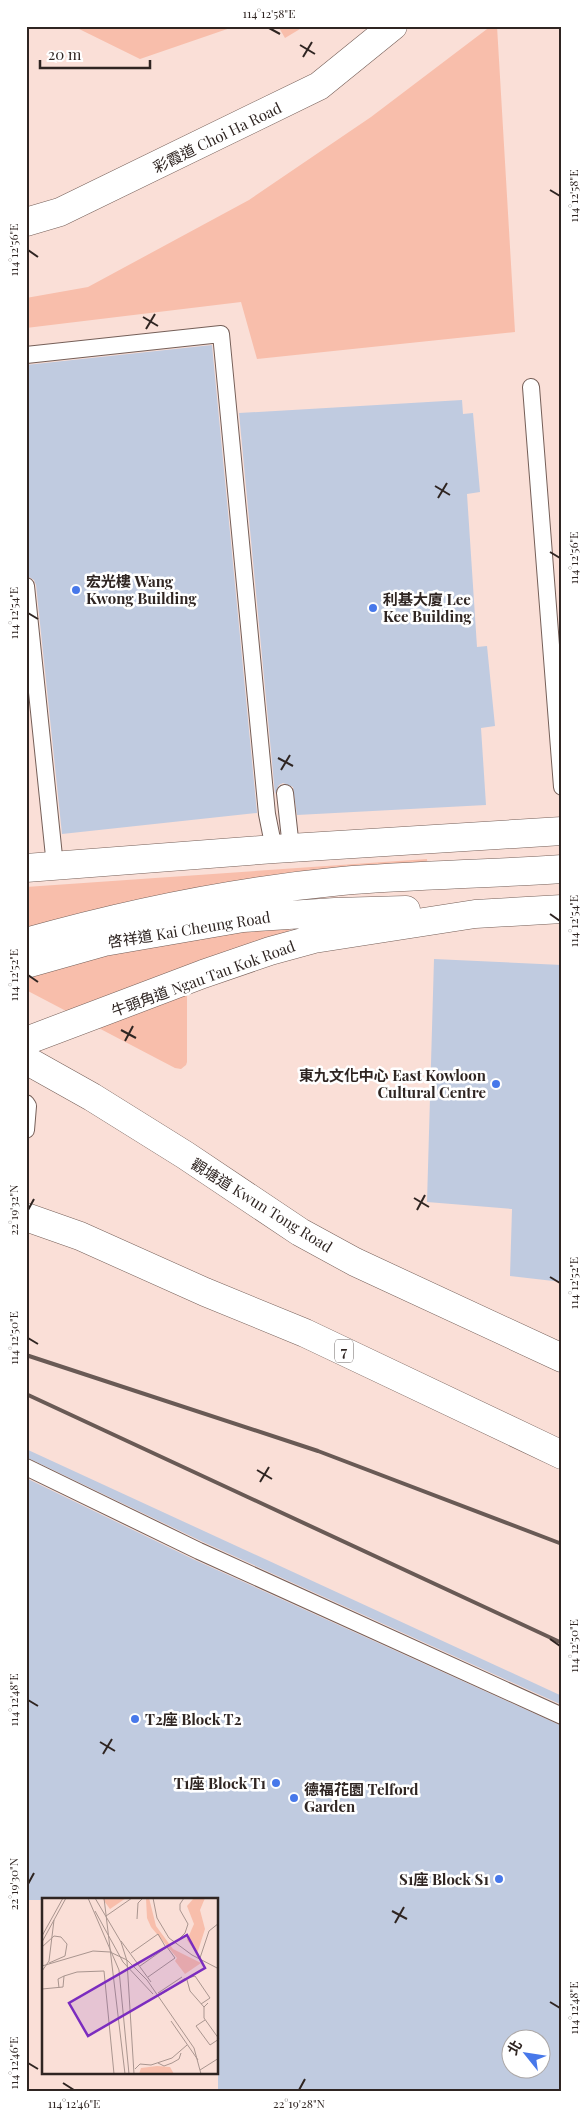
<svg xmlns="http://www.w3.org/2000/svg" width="588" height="2117" viewBox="0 0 588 2117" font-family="'Playfair Display','Noto Sans TC',serif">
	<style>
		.green { fill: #f8beab }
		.building { fill: #c0cbe0; fill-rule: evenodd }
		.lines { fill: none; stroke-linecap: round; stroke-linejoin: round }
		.lane-casing { stroke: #755f58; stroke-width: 18 }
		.secondary-casing { stroke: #755f58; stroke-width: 29 }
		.highway-casing { stroke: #755f58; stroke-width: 29 }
		.lane { stroke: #fff; stroke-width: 16 }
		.secondary { stroke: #fff; stroke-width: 28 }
		.highway { stroke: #fff; stroke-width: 28 }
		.rail { stroke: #695a55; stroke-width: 4 }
		.ticks { fill: none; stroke: #2f2522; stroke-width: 2 }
		.poi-dot { fill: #4778ea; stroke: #fff; stroke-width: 2 }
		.labels { text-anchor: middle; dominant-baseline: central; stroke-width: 5; stroke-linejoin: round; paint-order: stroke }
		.shield { fill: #fff; stroke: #6d6664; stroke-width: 1 }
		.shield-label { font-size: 14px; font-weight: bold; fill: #2f2522 }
		.street-label { font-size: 15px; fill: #2f2522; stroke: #fff }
		.poi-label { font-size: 15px; font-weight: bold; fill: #2f2522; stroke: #fff; text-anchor: start }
		.inset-road { fill: none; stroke: #a9958f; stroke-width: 1 }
		.view { fill: #7b2cbf; fill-opacity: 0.15; stroke: #7b2cbf; stroke-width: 2.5 }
		.inset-edge { fill: none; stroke: #2f2522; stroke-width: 2.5 }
		.neatline { fill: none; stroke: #2f2522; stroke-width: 2 }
		.ticks-label { font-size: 12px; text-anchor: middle; fill: #2f2522 }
	</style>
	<rect width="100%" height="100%" fill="#fadfd7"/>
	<!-- green -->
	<path class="green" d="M73,26H236L140,59Z
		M278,26H305L285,38Z
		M491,26H497L515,332L257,359L241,302L26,328V298L88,287L249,200L371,117Z
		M427,859L429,886L26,929V887Z
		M288,920L291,955L187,993V1062L186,1065L181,1069L175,1068L26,990V969Z"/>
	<!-- building -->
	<path class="building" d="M212,345L257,813L62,834L36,585L34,580L29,577L26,545V365Z
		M462,400L463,414L473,413L480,492L467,494L477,647L487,646L495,726L481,728L486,805L297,815L293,787L283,783L279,785L275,794L239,413Z
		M434,959L562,965V1282L510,1276L512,1209L427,1202Z
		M26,1449L562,1696V1705L203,1542L26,1457Z
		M26,1478L195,1560L562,1726V2091H218V1900H26ZM510,2040H540V2070H510Z"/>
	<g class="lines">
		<!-- lane casing -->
		<g class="lane-casing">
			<path id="lane" d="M26,355L221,334L267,814L274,849
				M531,387L562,787
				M26,586L55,866
				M285,793L291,848
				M26,1103L28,1106L26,1130
				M26,1467L199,1551L562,1716"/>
		</g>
		<!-- secondary casing -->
		<g class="secondary-casing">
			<path id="secondary" d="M26,222L60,212L319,86L393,26
				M26,868L274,849L562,831
				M26,942C129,913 236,891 342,881C415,875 489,874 562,869
				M26,964L104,942L243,918L335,912L406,910
				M26,1041L203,974L270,951L314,939L475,914L562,909"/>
		</g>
		<!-- highway casing -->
		<g class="highway-casing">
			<path id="highway" d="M26,1060L92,1097L185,1155L300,1232L355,1262L562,1358
				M26,1217L80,1236L205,1292L305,1333L562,1455"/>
		</g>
		<!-- lane -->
		<use href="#lane" class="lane"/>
		<!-- secondary -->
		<use href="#secondary" class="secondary"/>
		<!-- highway -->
		<use href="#highway" class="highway"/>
		<!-- rail -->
		<path class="rail" d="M26,1355L318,1451L562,1544
			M26,1394L562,1643"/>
	</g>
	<!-- ticks -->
	<path class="ticks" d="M269,28L280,34M300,45L315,54M303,57L312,42M550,190L560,196M28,250L38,257M143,317L158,326M146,329L155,314M435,486L450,495M438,498L447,483M550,552L560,558M28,613L38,619M278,758L293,766M281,770L290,755M550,914L560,921M28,975L38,982M121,1030L136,1038M125,1041L133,1026M414,1198L429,1207M28,1210L34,1199M417,1210L425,1195M550,1277L560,1283M28,1338L38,1344M257,1470L272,1479M260,1482L269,1467M550,1639L560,1646M28,1700L38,1706M100,1742L115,1751M103,1754L112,1739M28,1884L34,1873M392,1911L407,1919M395,1923L404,1907M550,2002L560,2008M28,2063L38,2069M63,2083L74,2090M299,2090L305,2079"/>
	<!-- markers -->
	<g class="poi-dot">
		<circle cx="76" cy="590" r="5"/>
		<circle cx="373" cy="608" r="5"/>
		<circle cx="496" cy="1084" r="5"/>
		<circle cx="135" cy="1719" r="5"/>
		<circle cx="276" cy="1783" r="5"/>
		<circle cx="294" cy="1798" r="5"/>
		<circle cx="499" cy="1879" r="5"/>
	</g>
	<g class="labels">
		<!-- shield labels -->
		<rect class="shield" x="335" y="1339.5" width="18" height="23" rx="4"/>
		<g class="shield-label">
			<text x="344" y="1351">7</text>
		</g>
		<!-- street labels -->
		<g class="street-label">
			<text transform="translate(217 137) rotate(-26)">彩霞道 Choi Ha Road</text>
			<text transform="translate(189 929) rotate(-9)">啓祥道 Kai Cheung Road</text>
			<text transform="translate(203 978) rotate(-20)">牛頭角道 Ngau Tau Kok Road</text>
			<text transform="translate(262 1205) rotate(32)">觀塘道 Kwun Tong Road</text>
		</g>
		<!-- poi labels -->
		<g class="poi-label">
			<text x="86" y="581">宏光樓 Wang<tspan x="86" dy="17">Kwong Building</tspan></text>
			<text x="383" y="599">利基大廈 Lee<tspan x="383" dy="17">Kee Building</tspan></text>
			<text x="486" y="1075" text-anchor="end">東九文化中心 East Kowloon<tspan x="486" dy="17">Cultural Centre</tspan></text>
			<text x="145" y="1719">T2座 Block T2</text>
			<text x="266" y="1783" text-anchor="end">T1座 Block T1</text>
			<text x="304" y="1789">德福花園 Telford<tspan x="304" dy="17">Garden</tspan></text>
			<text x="489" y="1879" text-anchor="end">S1座 Block S1</text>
		</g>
	</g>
	<!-- overview -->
	<g transform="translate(42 1898)">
		<rect width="176" height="176" fill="#fadfd7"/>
		<path d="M60,0H84L68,11ZM104,0H107L114,28L131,51L159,65L143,76L133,63L135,60L109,29L105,20ZM152,0H163L158,12L163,31L155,56L145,42L152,26L145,8ZM115,168L128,169L132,176H97L99,170Z" fill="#f8beab"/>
		<path class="inset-road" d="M46,0L77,72L87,176M53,0L79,44L85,63L92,176M62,0L83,176M111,0L115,20L127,40L150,57L177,71M53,13L81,64L111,96M64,18L90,0M95,21L96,5L101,0M0,38L21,0M79,43L109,84M0,44L24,0M133,45L143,35L146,26L138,12V6L142,0M0,49L12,38L19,39L25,46L23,58L7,65M89,55L116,36L123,48M158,60L167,33L177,25M0,68L51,53L68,54L85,62L105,82L152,150L159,176M98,68L125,49L133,60L106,79M0,73L7,63L12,22M145,82L148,93L162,109M17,90L16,81L22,78M0,91L21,89L22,78L35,74L62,73L72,176M116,95L140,79M118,97L142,81L153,78L168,100L159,106M166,105L162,109V120L177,141M163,122L154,128L168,147L177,141M129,123L156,162M116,165L122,168L130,165L137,161L139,155M93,171L98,166L109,167L130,160L145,147M158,172L177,160"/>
		<path class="view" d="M145,37L163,70L46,138L27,105Z"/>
		<rect width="176" height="176" class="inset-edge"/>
	</g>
	<!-- border -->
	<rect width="588" height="2117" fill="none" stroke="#ffffff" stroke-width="55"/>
	<!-- north arrow -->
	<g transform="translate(526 2054) rotate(300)"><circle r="24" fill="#ffffff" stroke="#aca8a7"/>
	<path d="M0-4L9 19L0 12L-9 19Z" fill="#4778ea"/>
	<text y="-8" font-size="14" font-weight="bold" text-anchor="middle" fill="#2f2522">北</text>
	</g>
	<!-- scale -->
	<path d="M40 60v8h110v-8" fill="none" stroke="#2f2522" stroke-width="2.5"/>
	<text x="48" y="60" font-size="15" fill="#2f2522" stroke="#ffffff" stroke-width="4" paint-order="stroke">20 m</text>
	<rect x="28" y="28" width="532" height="2062" class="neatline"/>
	<g class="ticks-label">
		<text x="269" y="18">114°12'58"E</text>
		<text transform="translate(574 196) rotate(-90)" y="4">114°12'58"E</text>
		<text transform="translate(14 250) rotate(-90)" y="4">114°12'56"E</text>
		<text transform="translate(574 558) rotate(-90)" y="4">114°12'56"E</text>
		<text transform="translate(14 613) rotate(-90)" y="4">114°12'54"E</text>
		<text transform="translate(574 921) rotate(-90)" y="4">114°12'54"E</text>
		<text transform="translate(14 975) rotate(-90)" y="4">114°12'52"E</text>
		<text transform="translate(14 1210) rotate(-90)" y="4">22°19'32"N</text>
		<text transform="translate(574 1283) rotate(-90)" y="4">114°12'52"E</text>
		<text transform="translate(14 1338) rotate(-90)" y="4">114°12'50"E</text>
		<text transform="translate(574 1646) rotate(-90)" y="4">114°12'50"E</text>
		<text transform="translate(14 1700) rotate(-90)" y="4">114°12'48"E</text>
		<text transform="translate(14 1884) rotate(-90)" y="4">22°19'30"N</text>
		<text transform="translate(574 2008) rotate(-90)" y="4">114°12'48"E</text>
		<text transform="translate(14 2063) rotate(-90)" y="4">114°12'46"E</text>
		<text x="74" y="2108">114°12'46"E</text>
		<text x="299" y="2108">22°19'28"N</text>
	</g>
</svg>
